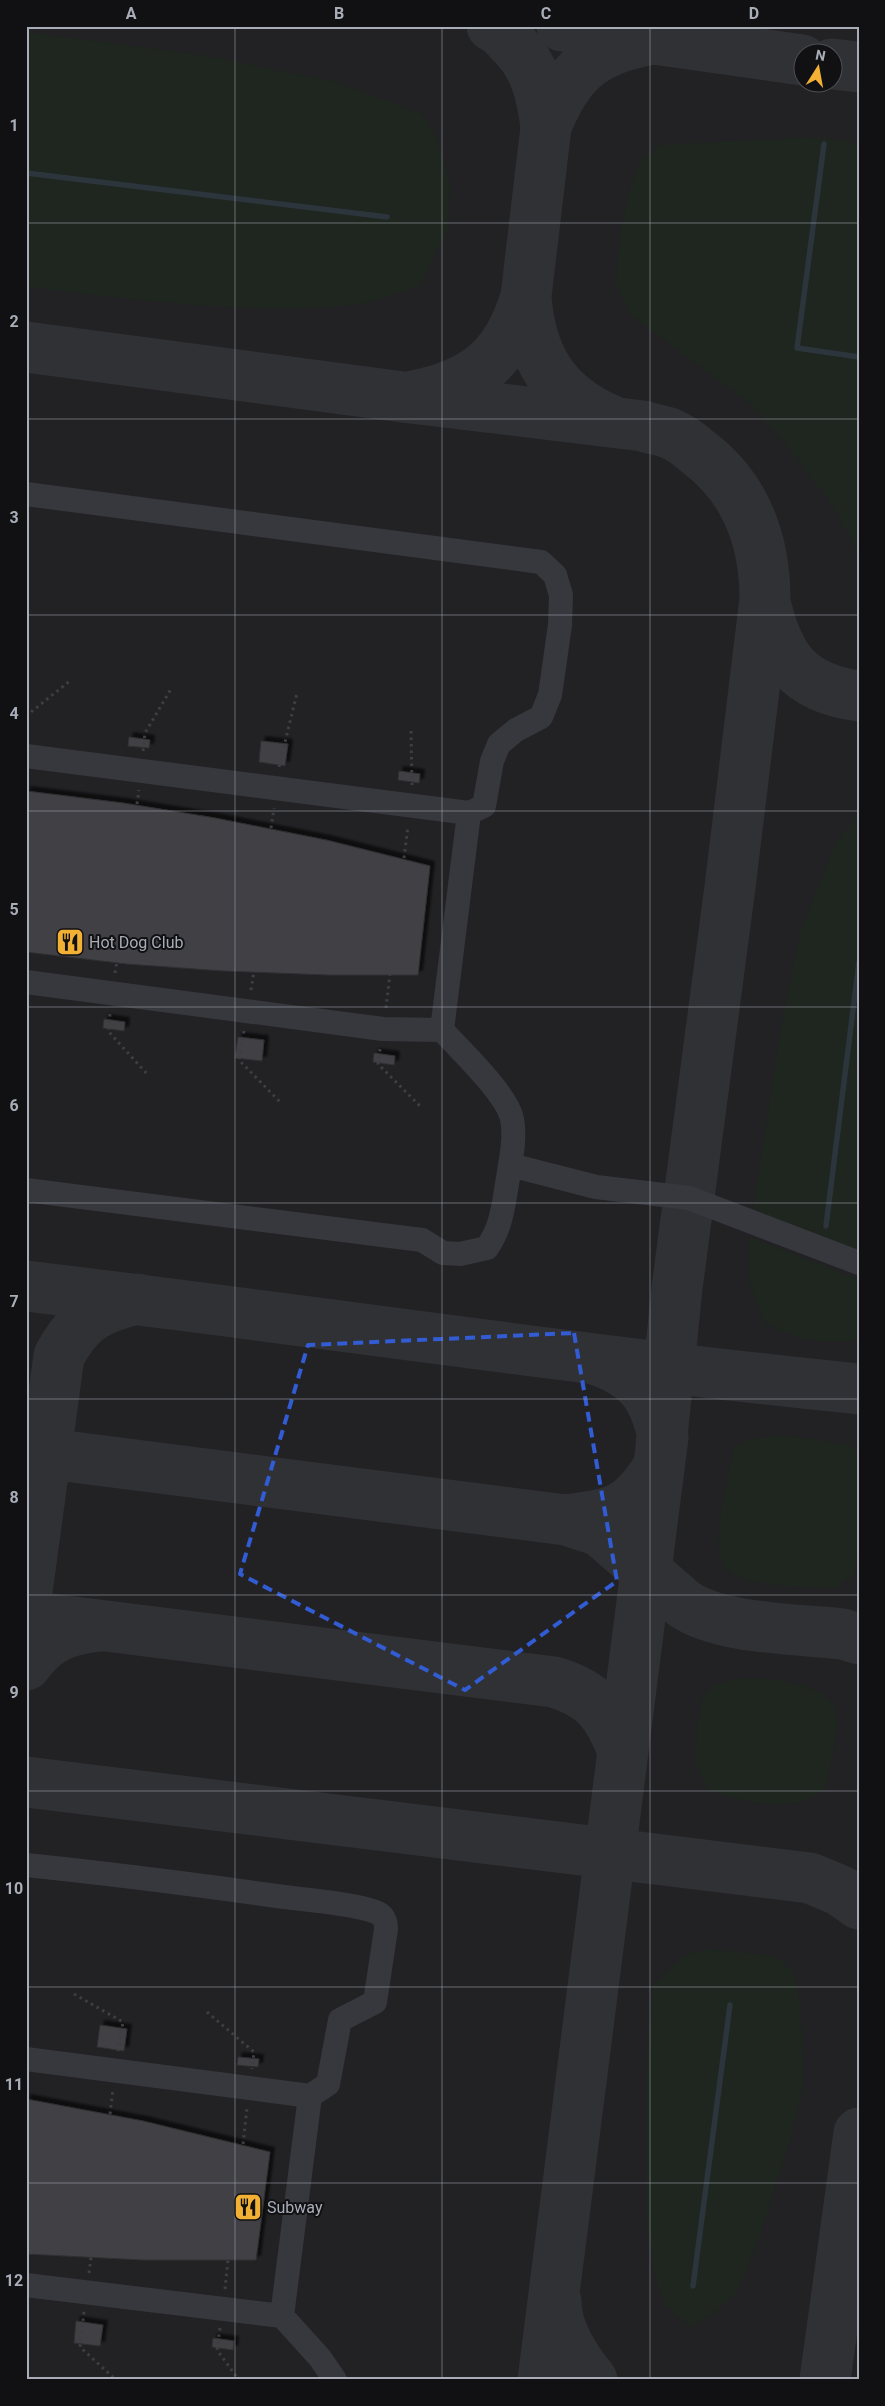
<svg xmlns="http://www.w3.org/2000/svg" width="885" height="2406" viewBox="0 0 885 2406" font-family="Roboto,sans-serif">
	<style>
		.built { fill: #222225; fill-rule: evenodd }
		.green { fill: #1e261f }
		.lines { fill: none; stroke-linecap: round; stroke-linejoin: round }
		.stream { stroke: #2c353c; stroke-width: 5.5 }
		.taxiway { stroke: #303135; stroke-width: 51 }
		.building { fill: #404145; stroke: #303034; filter: url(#shadow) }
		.path { stroke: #3d3f44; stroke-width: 3; stroke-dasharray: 2.5 4; stroke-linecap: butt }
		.minor { stroke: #37383d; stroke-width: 24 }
		.marked { fill: none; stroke: #325cd3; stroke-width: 4; stroke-dasharray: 10 6; stroke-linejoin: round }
		.grid { fill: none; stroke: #a8adb8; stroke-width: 1; stroke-opacity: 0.55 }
		.labels { text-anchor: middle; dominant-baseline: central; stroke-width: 4; stroke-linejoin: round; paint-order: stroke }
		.poi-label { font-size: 16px; fill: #a8adb8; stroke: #111113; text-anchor: start }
		.neatline { fill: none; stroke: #a8adb8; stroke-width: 2 }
		.grid-label { font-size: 16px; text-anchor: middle; font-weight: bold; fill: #a8adb8 }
	</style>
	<defs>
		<filter id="shadow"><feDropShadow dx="4.5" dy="-4.5" stdDeviation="1" flood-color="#0009"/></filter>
	</defs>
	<rect width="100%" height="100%" fill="#161618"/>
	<!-- built -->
	<path class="built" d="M26,26H859V2380H26ZM802,52H832V82H802Z"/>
	<!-- green -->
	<path class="green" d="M26,32L201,55L337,82L420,113L436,136L450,182L448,228L420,286C400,292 376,302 355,305C250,316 131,299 26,287Z
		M814,137L845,141L859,146V554L829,500L779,436L747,401L632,316L616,287L620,235L631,184L641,160L659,145Z
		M859,812V1257L752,1216L782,1022L800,934L834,847Z
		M750,1237L859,1280V1340C819,1344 799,1341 764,1322L749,1282Z
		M784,1435L844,1444L859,1451V1535L854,1577L847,1579L835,1588C811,1588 757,1586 736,1576C729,1573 720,1561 719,1552C715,1532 729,1469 735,1447L750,1439Z
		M752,1678C778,1679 837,1685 837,1719C838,1740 829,1767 826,1787C821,1791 816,1797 810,1799C778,1811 740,1801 709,1790L696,1767L697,1730L702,1698L715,1685L732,1679Z
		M708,1949L774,1956L794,1971L801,2012L803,2086L789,2144L759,2239L737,2292L711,2316L690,2327L666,2306L654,2273L646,2219V2070L653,1985L685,1955Z"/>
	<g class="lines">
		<!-- stream -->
		<path class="stream" d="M824,144L797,348L859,357
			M26,173L387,217
			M826,1226L859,962
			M693,2286L730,2005"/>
		<!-- taxiway -->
		<path class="taxiway" d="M492,26C501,30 506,37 513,44C536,68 542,95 546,127L526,296C530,356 554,396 610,420
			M562,26L802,60
			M832,64L859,67
			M546,127C567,73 592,50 649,40
			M26,347L403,397L643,426C652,429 661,430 669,433C679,437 690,445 698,452C746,488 765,541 765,599L730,887L677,1288L659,1466C631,1511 617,1513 566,1520
			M413,396C476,384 508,358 526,296
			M765,602C778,658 798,688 859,696
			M26,1286C304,1319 580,1361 859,1389
			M26,1451L566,1520L600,1531L684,1604C720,1629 798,1629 843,1634L859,1639
			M26,1599L59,1356C79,1319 97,1308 137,1299
			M26,1616L554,1682C594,1694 608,1712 623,1751
			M26,1665C45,1638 67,1629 99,1626
			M26,1782L810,1878L841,1891L859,1904
			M556,2301C556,2331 574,2358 592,2380
			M543,2380L663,1437C654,1394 637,1373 594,1359
			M825,2380L859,2133"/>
	</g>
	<!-- building -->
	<path class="building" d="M129,737L150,740L149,748L128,746Z
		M261,741L288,744L285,766L259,762Z
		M399,771L420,774L419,783L398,780Z
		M26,791L123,803L215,818L326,840L430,866L418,975H328L224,971L127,964L26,952Z
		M104,1019L125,1022L124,1031L103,1028Z
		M238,1037L264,1040L262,1061L235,1058Z
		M374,1053L395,1056L394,1065L373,1062Z
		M100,2025L127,2029L124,2051L97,2047Z
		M238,2057L259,2059L258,2067L237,2065Z
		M26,2099L143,2121L270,2152L256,2260H143L26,2254Z
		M76,2321L103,2325L100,2346L74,2343Z
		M213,2338L234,2341L233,2350L212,2347Z"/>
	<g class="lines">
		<!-- path -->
		<path class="path" d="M26,716L71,680
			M411,731L412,785
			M143,751L145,733L171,689
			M279,767L297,693
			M137,804L139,790
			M271,828L274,808
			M404,858L408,826
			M115,973L117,961
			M251,990L254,971
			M386,1008L390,974
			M110,1014L108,1031L148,1075
			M244,1031L239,1060L280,1102
			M380,1049L378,1064L422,1108
			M74,1994L123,2022L118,2051
			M207,2012L254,2052L252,2069
			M110,2114L113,2089
			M243,2144L247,2108
			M89,2273L91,2257
			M225,2289L228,2260
			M84,2312L80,2347L116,2380
			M220,2328L217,2350L239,2380"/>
		<!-- minor -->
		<path class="minor" d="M26,494L541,562L555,575L561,595L560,625L550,695L541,717L516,730L499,744L492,761L484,806L469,813
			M26,756L469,813L442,1030
			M26,982L383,1029L442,1030C460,1050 507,1094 512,1119C516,1139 510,1164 507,1184C503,1208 501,1228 487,1248L460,1254L443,1253L422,1240L26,1190
			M510,1165L596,1187L689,1198L859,1263
			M26,1865C113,1874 199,1885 284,1897C308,1900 359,1904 378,1913C385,1917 386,1922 386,1929L375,2002L340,2020L328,2084L310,2096
			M26,2059L310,2096L282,2316L320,2358L335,2380
			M26,2285L282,2316"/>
	</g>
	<!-- marked area -->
	<path class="marked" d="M574,1333L617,1581L465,1690L240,1574L308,1345Z"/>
	<!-- grid -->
	<path class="grid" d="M235,26V2380M442,26V2380M650,26V2380M26,223H859M26,419H859M26,615H859M26,811H859M26,1007H859M26,1203H859M26,1399H859M26,1595H859M26,1791H859M26,1987H859M26,2183H859"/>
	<!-- icons -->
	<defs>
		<g id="restaurant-square" transform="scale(1.4375)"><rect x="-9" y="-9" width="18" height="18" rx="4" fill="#f2b134" stroke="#111113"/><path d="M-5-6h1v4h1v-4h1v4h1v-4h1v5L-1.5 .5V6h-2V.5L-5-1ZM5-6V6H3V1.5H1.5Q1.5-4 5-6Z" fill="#111"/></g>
	</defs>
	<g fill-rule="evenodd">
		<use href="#restaurant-square" x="70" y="942"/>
		<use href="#restaurant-square" x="248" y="2207"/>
	</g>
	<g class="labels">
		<!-- poi labels -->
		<g class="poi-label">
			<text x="89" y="942">Hot Dog Club</text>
			<text x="267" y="2207">Subway</text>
		</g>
	</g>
	<!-- border -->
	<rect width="885" height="2406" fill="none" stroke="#111113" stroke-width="55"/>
	<!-- north arrow -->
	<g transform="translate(818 68) rotate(11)"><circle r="24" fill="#111113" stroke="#4d4f55"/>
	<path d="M0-4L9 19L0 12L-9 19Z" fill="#f2b134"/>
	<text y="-8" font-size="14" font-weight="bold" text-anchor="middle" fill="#a8adb8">N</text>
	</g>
	<rect x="28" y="28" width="830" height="2350" class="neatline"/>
	<g class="grid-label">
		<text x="131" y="19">A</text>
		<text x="339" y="19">B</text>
		<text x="546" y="19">C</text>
		<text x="754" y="19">D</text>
		<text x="14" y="131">1</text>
		<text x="14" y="327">2</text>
		<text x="14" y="523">3</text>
		<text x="14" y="719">4</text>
		<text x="14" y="915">5</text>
		<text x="14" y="1111">6</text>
		<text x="14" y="1307">7</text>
		<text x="14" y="1503">8</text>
		<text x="14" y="1698">9</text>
		<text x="14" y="1894">10</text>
		<text x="14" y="2090">11</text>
		<text x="14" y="2286">12</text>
	</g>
</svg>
